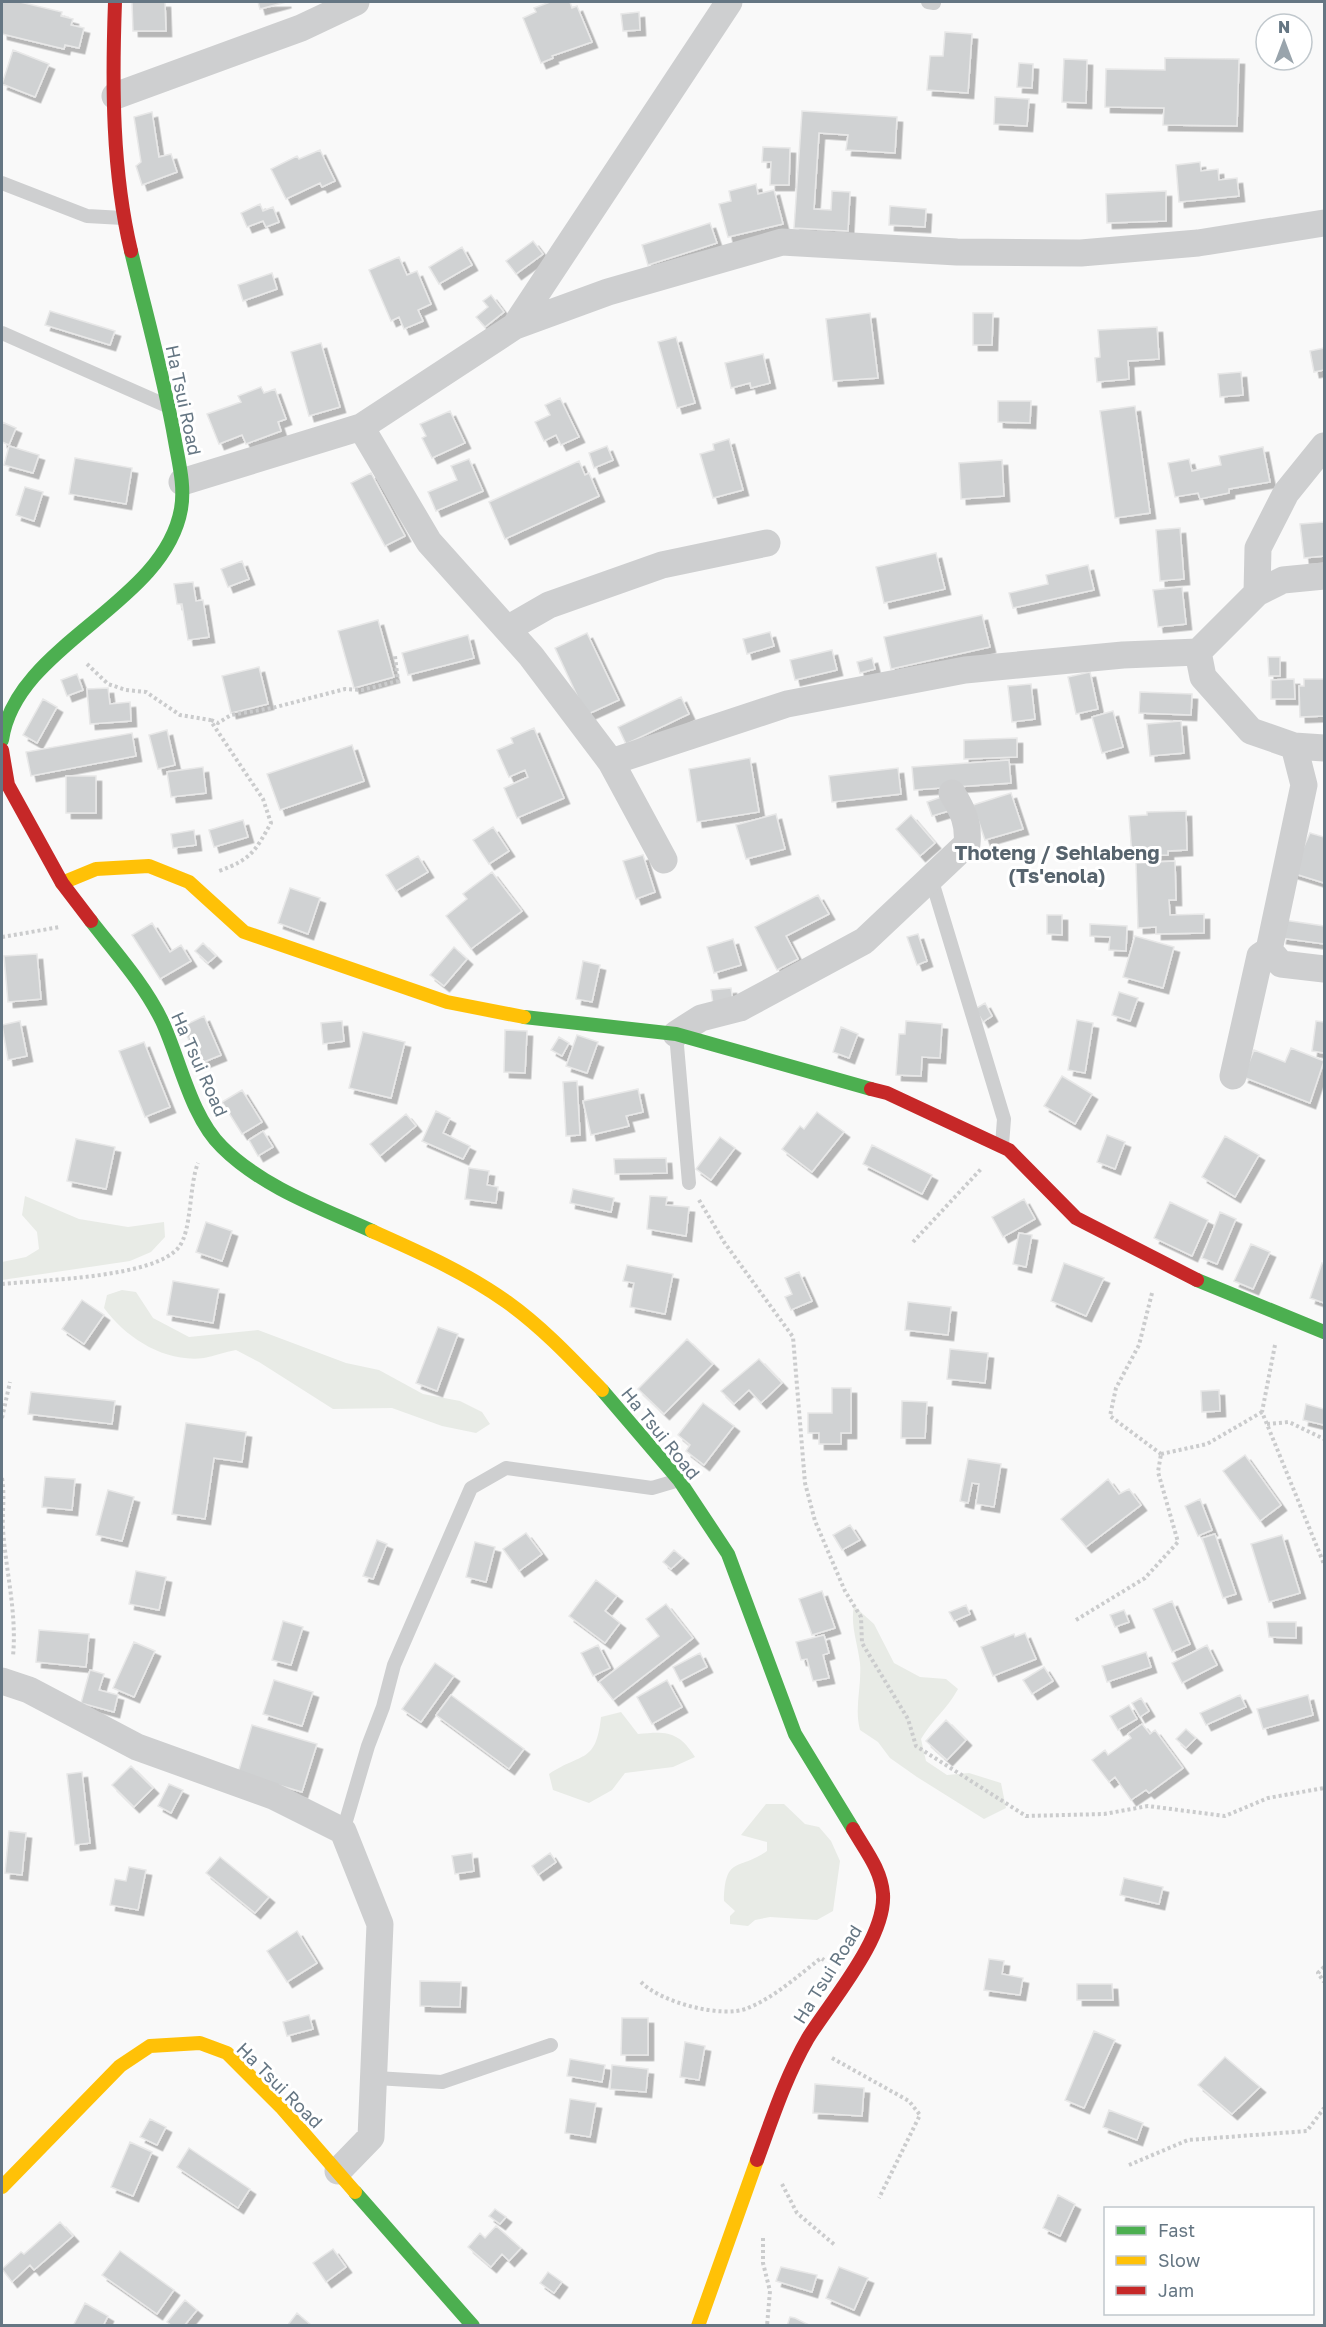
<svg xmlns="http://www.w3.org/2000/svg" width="1326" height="2327" viewBox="0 0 1326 2327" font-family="'Golos Text',sans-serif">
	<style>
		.green { fill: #e8ebe6 }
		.building { fill: #d0d2d3; stroke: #e8e8e8; stroke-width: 1.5; filter: url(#shadow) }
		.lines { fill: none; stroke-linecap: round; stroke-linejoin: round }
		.path { stroke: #cbcccd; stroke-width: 4; stroke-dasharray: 3 3; stroke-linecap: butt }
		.lane { stroke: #cecfd0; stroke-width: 14 }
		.street { stroke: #cecfd0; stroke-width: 27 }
		.fast { stroke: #4caf50; stroke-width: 14 }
		.slow { stroke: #ffc107; stroke-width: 14 }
		.jam { stroke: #c62828; stroke-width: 14 }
		.labels { text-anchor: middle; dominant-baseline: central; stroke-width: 6; stroke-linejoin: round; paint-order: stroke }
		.street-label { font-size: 18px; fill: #657683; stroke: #fff }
		.neighbourhood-label { font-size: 20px; font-weight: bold; fill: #57646e; stroke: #fff }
	</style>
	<defs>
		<filter id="shadow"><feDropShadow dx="5.5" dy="5.5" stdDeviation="0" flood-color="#0004"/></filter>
	</defs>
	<rect width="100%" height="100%" fill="#f9f9f9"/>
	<!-- green -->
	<path class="green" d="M25,1196L79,1219L128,1227L164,1222L165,1237L151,1252L130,1261L2,1280V1262L26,1257L39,1249L37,1232L22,1215Z
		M122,1290L136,1292L153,1318L189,1337L258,1330L346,1363L379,1370L423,1394L460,1401L482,1412L490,1424L476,1433L442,1426L392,1408L333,1409L259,1362L236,1350C225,1352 214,1356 204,1358C165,1363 126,1338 104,1308L107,1295Z
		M854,1606L874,1624L894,1663L920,1677L946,1679L958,1689C948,1708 932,1720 921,1739L926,1761L947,1775L969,1773L1001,1783L1006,1808L984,1819L917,1777L890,1758L878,1742L860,1730C854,1708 862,1686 860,1663C858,1644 850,1625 854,1606Z
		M621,1712L638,1734C666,1731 679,1731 695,1757L673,1767L625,1773L612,1790L589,1803L553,1790L549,1774C582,1752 596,1764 601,1717Z
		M766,1804H784L805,1824L819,1827L831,1841L840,1861L833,1911L817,1920L770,1917L755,1920L748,1926L730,1924V1916L735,1911L724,1901C725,1855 739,1871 767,1851V1842L741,1835Z"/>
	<!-- building -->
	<path class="building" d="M2,2H20L62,12L61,16L73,19L71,25L84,28L79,48L65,45L64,49L2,34Z
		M132,2H165L166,31H133Z
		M258,2H286L260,9Z
		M550,2H570L572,8L577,6L592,42L552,56L553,58L541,63L523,18L536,12L534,8Z
		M639,12L640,30L623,31L621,14Z
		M945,32L972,34L968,93L927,90L930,56H943Z
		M13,50L49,64L35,97L2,84Z
		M1165,58L1239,59L1237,126L1163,125L1164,108L1105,107L1106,69L1165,70Z
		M1064,59L1087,60L1086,103L1062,102Z
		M1019,63L1033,64L1032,88L1017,87Z
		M995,97L1029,99L1027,126L994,124Z
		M802,111L897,117L895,153L846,150L848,135L819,133L814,209L831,210L832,191L850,192L848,231L794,228Z
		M152,112L159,157L171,154L177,172L142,185L136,166L141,162L134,117Z
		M763,147L790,148L789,185H770L771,162H762Z
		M320,150L335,181L322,187L320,183L286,199L271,169L297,156L299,159Z
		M1200,162L1201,171L1218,169L1219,180L1237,178L1239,196L1179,202L1176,165Z
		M756,184L758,194L774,190L783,224L728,237L719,204L731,201L729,191Z
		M1166,191V221L1107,223L1106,194Z
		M260,204L263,211L273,207L279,222L266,227L263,221L247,227L241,213Z
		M890,206L926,209L925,227L889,225Z
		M710,223L717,243L648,265L642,245Z
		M533,241L543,254L516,274L506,261Z
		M462,247L472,265L439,284L429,267Z
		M399,257L407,275L417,271L431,304L418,310L423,321L404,329L399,317L391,321L369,270Z
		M272,273L277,289L243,301L238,285Z
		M491,295L504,312L485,327L476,317L488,307L483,301Z
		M50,311L115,331L110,345L45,325Z
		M870,313L878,378L833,381L826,319Z
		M973,313H993L992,345H973Z
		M1157,327L1159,359L1128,361L1129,379L1097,382L1095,358L1100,357L1098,330Z
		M676,337L695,403L677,408L658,342Z
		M321,343L340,407L309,416L291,352Z
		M1324,348V370L1314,372L1310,351Z
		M763,354L770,383L751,388L750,383L731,388L725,363Z
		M1241,372L1243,395L1220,397L1218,374Z
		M261,387L264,393L275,389L286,419L278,422L281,431L246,444L242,435L219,444L207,414L241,402L238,396Z
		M560,398L579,437L561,445L556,435L544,441L535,422L550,415L545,405Z
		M998,401H1031L1030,423L998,422Z
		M1135,406L1150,513L1115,518L1100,411Z
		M450,411L465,443L432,458L422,438L426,436L420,424Z
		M2,422L16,428L9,445L2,442Z
		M729,439L743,490L713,498L700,454L714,450L713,444Z
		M9,446L39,455L33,473L4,465Z
		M607,446L613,460L594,468L589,453Z
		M1263,447L1270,482L1229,489V493L1200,499L1198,493L1175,497L1168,463L1189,459L1192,471L1221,465L1219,456Z
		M75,458L132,468L126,504L69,494Z
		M469,459L483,491L436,511L428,492L457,480L451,466Z
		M1002,460L1004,496L961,499L959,463Z
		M579,461L585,475L589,473L599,496L505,539L489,502Z
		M371,473L405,536L385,546L351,483Z
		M25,487L43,492L34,521L16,515Z
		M1324,522V556L1304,558L1300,524Z
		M1180,528L1184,579L1160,581L1156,530Z
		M936,553L945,589L884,603L876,567Z
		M242,561L249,579L228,587L221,569Z
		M1088,565L1094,590L1013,608L1009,593L1048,584L1046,575Z
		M193,582L196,601L203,600L209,637L188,640L182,604H177L174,584Z
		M1182,587L1186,624L1158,627L1153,590Z
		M982,615L990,647L891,669L884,637Z
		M378,620L394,677L354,688L338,631Z
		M770,632L774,646L747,654L743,639Z
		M587,633L619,700L586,715L555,648Z
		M468,635L474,658L408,675L402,653Z
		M832,650L837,670L795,680L790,660Z
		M1268,657H1280V676H1269Z
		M872,658L875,669L860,673L857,662Z
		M259,667L268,704L231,713L222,676Z
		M1090,672L1098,709L1076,714L1068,677Z
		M77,674L83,690L67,696L61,680Z
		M1294,679L1295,699H1271V680Z
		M1304,679H1324V716L1300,717L1299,686H1304Z
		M1031,684L1035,719L1012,722L1008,686Z
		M108,688L110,704L130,702L131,721L90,724L87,689Z
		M1140,692L1192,694L1191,715L1139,713Z
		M681,697L689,714L626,744L618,727Z
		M43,699L57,707L37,743L23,735Z
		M1113,711L1123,747L1102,753L1092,717Z
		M1181,721L1184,753L1150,756L1147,724Z
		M534,728L564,798L517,818L504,788L528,777L525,770L509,777L497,750L513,743L511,738Z
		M167,730L175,765L158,769L149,735Z
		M132,733L136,756L31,776L26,752Z
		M1017,738V757L964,759V740Z
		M352,745L364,781L280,810L267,774Z
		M750,758L759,812L697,822L689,769Z
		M1009,760L1011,783L914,790L912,767Z
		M203,767L206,793L171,797L167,772Z
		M898,768L901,794L832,802L829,776Z
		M66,776H96V813H66Z
		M1011,793L1023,829L985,840L973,805Z
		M947,795L952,810L932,816L927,802Z
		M1186,811L1187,850L1168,851V855L1132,856L1129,816L1147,815V812Z
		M776,814L785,849L746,859L736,825Z
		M911,815L935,843L920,856L896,829Z
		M243,820L248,837L214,847L209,830Z
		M493,827L509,851L489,864L473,840Z
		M194,830L196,845L173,848L171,834Z
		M1310,833L1324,837V883L1292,873Z
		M643,855L655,892L636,899L623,861Z
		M418,856L428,872L396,891L386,875Z
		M1175,861L1176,900H1169L1170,915L1204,914V933L1156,934V927L1138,928L1136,863Z
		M492,872L522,911L471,949L446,916L467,899L463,894Z
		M290,888L320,898L308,934L278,923Z
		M818,895L829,914L786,936L798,959L777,970L755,927Z
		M1047,915H1062V935L1047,934Z
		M1284,920L1324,926V944L1281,938Z
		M152,923L170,952L181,945L191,961L160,979L132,935Z
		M1090,924L1127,926L1126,951L1109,950L1110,937L1090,936Z
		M918,934L927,961L917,965L907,937Z
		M1135,936L1174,947L1163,988L1123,977Z
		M733,939L741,965L714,973L707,947Z
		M203,943L216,956L208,963L195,951Z
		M454,947L467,959L444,986L430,975Z
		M37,954L41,999L8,1002L4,956Z
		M583,961L600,965L592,1002L576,999Z
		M731,988L734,1008L714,1011L711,990Z
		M1119,992L1138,998L1130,1021L1112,1015Z
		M985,1003L992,1016L983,1022L975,1009Z
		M204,1016L221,1055L199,1064L183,1026Z
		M1077,1020L1093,1023L1085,1073L1068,1070Z
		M20,1021L27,1056L8,1060L2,1025Z
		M342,1021L344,1041L323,1044L321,1023Z
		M906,1021L942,1024L940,1058L922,1057L921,1076L896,1075L899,1034H905Z
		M1316,1021L1324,1022V1053L1312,1051Z
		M841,1027L858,1034L849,1058L833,1052Z
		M505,1030L527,1031L525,1073L504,1072Z
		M363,1032L405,1042L391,1098L349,1088Z
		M577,1035L598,1042L587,1073L566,1066Z
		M559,1037L569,1043L562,1056L551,1050Z
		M144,1042L170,1107L145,1117L119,1051Z
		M1291,1048L1324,1061L1310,1103L1243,1077L1254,1050L1285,1062Z
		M1062,1076L1092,1094L1075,1124L1044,1106Z
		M577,1081L580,1135L566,1136L563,1082Z
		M638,1089L643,1112L626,1116L629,1126L591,1135L583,1101Z
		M242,1090L262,1122L242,1134L222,1102Z
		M436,1111L450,1118L443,1133L470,1146L463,1159L422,1141Z
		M817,1112L844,1132L812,1172L782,1149L800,1126L804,1129Z
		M406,1114L416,1126L380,1156L370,1144Z
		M263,1131L273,1147L258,1156L249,1140Z
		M1107,1135L1125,1142L1115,1169L1097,1162Z
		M1225,1136L1259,1155L1235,1197L1202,1177Z
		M720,1137L735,1148L711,1180L696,1169Z
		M76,1139L115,1147L106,1189L67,1181Z
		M872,1145L932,1175L922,1194L863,1164Z
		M666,1158L667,1173L615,1174L614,1159Z
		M469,1168L489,1171L487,1185L498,1187L496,1203L465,1199Z
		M573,1189L614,1198L611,1212L570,1203Z
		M650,1196L667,1197L666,1205L689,1207L686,1236L647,1229Z
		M1024,1199L1035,1219L1003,1237L992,1217Z
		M1170,1202L1208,1220L1192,1256L1154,1238Z
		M1220,1212L1236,1219L1217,1264L1202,1258Z
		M206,1222L232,1231L222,1261L196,1252Z
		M1019,1233L1032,1235L1026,1267L1013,1264Z
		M1251,1244L1270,1252L1253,1289L1234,1281Z
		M1064,1263L1104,1278L1086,1316L1051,1301Z
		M1322,1263L1324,1264V1303L1310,1298Z
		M627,1265L673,1274L665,1314L630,1307L634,1283L623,1281Z
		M799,1272L812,1301L791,1310L785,1297L792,1294L785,1278Z
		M173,1281L219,1289L213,1323L167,1315Z
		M82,1300L104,1315L84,1344L62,1329Z
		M908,1302L951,1307L948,1335L905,1330Z
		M438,1327L458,1334L437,1391L416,1383Z
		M687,1339L713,1364L664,1414L638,1389Z
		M950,1349L988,1353L985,1383L947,1379Z
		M759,1359L782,1383L761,1403L749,1390L734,1404L721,1391Z
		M832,1388H851V1433H841V1444H819V1433H808V1413H832Z
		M1219,1390L1220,1411L1202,1412L1201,1391Z
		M31,1392L115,1401L112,1424L28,1414Z
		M902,1401L927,1402L925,1438H901Z
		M703,1403L734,1426L704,1465L686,1451L690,1445L678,1435Z
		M1306,1404L1324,1409V1425L1303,1420Z
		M186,1423L246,1432L242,1462L214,1458L205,1519L172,1514Z
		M1245,1455L1281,1505L1260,1521L1223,1471Z
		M968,1459L1001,1464L994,1507L976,1504L979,1484L972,1483L968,1503L960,1501Z
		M45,1477L75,1479L72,1510L42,1507Z
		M1108,1479L1119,1494L1129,1489L1141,1505L1086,1547L1061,1519Z
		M108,1490L134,1497L122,1541L96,1535Z
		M1200,1499L1212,1530L1198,1536L1185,1506Z
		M850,1525L860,1540L842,1550L833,1535Z
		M526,1533L542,1554L519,1571L503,1549Z
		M1215,1534L1236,1594L1223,1598L1202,1538Z
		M1282,1535L1300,1593L1269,1602L1251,1544Z
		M377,1540L387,1544L373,1579L363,1576Z
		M475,1542L495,1547L486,1582L466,1577Z
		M674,1550L683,1558L671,1569L663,1562Z
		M136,1571L166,1577L159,1610L129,1604Z
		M596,1580L617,1596L605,1611L620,1623L605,1643L569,1616Z
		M822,1591L835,1628L812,1635L799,1599Z
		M1172,1601L1190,1644L1172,1652L1153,1609Z
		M666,1604L693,1638L613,1700L599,1682L659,1636L646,1619Z
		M966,1605L970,1614L954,1621L949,1612Z
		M1124,1610L1129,1622L1115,1627L1110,1615Z
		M283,1621L303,1627L291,1665L272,1660Z
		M1267,1622H1296V1638L1269,1637Z
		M39,1630L89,1634L86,1667L36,1662Z
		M1025,1633L1036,1659L993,1676L981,1647L1014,1634L1015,1637Z
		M824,1635L829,1653L823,1655L829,1678L813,1681L807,1659L801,1660L796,1642Z
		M134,1642L155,1651L134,1697L113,1688Z
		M598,1645L610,1668L593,1676L581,1653Z
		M1207,1645L1217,1665L1182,1683L1172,1663Z
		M1146,1652L1151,1667L1107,1682L1102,1666Z
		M700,1653L707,1667L680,1681L673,1667Z
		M435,1663L454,1676L421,1722L402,1709Z
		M1044,1667L1053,1681L1032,1694L1023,1680Z
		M90,1670L104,1674L99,1690L118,1695L114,1712L81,1703Z
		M274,1680L313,1692L302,1726L263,1714Z
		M667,1680L682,1707L652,1724L637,1697Z
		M451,1695L524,1749L509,1769L436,1715Z
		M1240,1695L1246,1707L1206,1725L1200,1713Z
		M1308,1695L1313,1715L1263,1729L1257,1709Z
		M1141,1698L1149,1711L1140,1717L1132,1703Z
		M1129,1705L1137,1719L1118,1730L1110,1716Z
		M946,1720L966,1740L947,1760L926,1741Z
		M1142,1724L1150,1734L1155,1730L1183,1768L1149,1793L1146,1790L1131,1800L1115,1777L1109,1782L1092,1760L1105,1750L1108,1755L1131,1738L1128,1734Z
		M252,1725L317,1744L302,1792L238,1773Z
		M1186,1729L1196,1738L1186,1748L1176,1739Z
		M131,1766L153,1788L134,1807L112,1785Z
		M82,1772L90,1843L75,1845L67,1774Z
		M169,1784L183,1790L171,1813L158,1806Z
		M9,1831L26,1833L22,1875L5,1873Z
		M472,1853L474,1871L455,1874L452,1856Z
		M550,1853L556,1862L538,1875L532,1866Z
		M220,1857L269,1897L255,1913L206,1873Z
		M129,1867L146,1870L138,1910L110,1905L115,1879L126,1881Z
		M1124,1878L1163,1887L1159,1904L1120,1895Z
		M297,1931L317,1963L287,1982L267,1951Z
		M989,1959L1004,1961L1002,1974L1023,1978L1020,1995L984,1990Z
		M420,1981L461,1982L460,2007L420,2006Z
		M1077,1984H1112L1113,2000H1077Z
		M309,2015L313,2029L287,2036L283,2022Z
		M622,2018H648V2055H621Z
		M1094,2031L1115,2040L1084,2108L1065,2100Z
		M685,2042L705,2046L699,2080L680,2077Z
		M1225,2057L1260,2087L1232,2114L1198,2085Z
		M570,2059L605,2065L602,2082L567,2076Z
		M612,2065L648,2069L646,2092L610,2089Z
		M815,2084L864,2088L862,2116L813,2113Z
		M570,2099L596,2103L590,2137L565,2133Z
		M1109,2110L1143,2123L1137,2140L1103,2127Z
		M150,2119L166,2127L157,2145L140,2137Z
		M130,2142L152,2152L133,2196L111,2187Z
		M189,2148L250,2189L238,2208L177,2167Z
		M1058,2195L1075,2204L1060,2236L1043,2228Z
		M495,2209L506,2217L500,2224L489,2216Z
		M60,2222L73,2236L34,2270L30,2265L12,2282L2,2269L21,2252L24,2254Z
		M496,2226L521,2248L509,2261L502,2254L491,2267L468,2247L480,2233L485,2238Z
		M333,2249L346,2267L326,2282L313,2263Z
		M120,2251L174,2290L157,2314L102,2275Z
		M781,2267L817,2275L812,2292L776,2281Z
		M839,2267L868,2278L854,2310L826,2298Z
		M548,2272L562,2282L554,2293L540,2283Z
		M185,2300L197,2310L184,2326H172L167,2322Z
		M85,2303L108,2316L103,2326H73Z
		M297,2313L312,2326H287Z
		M790,2317L795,2318L811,2326H787Z"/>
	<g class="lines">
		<!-- path -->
		<path class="path" d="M87,664L108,684L126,690L146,692L180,715L210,720L263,799L271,823C255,851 252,859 219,871
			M211,720L218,723L231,715L272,708L345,689L362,690L398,681L395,656
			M2,937L60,927
			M699,1200L724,1242L793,1337L805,1483L815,1521L845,1591L861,1617L862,1643L908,1719L916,1746L1026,1816L1104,1814L1148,1806L1225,1816L1268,1798L1324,1788
			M913,1242L981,1169
			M2,1284C40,1280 155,1278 179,1247C192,1230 189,1185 198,1163
			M1152,1293L1139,1345L1116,1388L1110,1416L1161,1454
			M1275,1345L1262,1412L1324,1564
			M2,1418L10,1382
			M1267,1424L1289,1422L1324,1439
			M1161,1454L1207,1444L1262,1412
			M2,1478C5,1498 2,1511 3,1530C6,1572 17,1613 13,1656
			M1076,1620L1145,1578L1178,1542L1158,1472L1161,1454
			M1324,1967L1318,1973L1324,1982
			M641,1982C660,2002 722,2019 748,2008C775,1997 799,1975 821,1958L824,1960
			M832,2058L909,2101L920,2115L879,2198
			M1129,2165L1188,2140L1307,2131L1324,2108
			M782,2184L797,2213L836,2246
			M763,2238V2263L770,2291L767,2326"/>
		<!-- lane -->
		<path class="lane" d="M928,2L934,3
			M2,183L87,216L123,218
			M2,333L165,405
			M931,878L1004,1119L1002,1145
			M676,1034L689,1183
			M343,1831L368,1746L383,1707L394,1665L471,1488L506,1468L652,1488L679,1480
			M376,2078L442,2082L551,2045"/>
		<!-- street -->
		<path class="street" d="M115,96L301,28L356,2
			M515,326L608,292L782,242L957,252L1081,253L1198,243L1324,223
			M361,427L429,542L531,656L611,762L787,704L965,670L1123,655L1198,652L1257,593L1258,548L1286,493L1324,446
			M182,482L361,427L515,326L729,2
			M1257,593L1283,580L1324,576
			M507,629L549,605L662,565L767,543
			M1198,652L1203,677L1251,731L1294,746L1324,748
			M611,762L664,860
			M1269,950L1281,964L1324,969
			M676,1034L701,1018L740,1008L864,941L967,844C969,823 963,811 952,793
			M1233,1076L1260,956L1269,950L1304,785L1294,746
			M2,1681L29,1690L137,1747L273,1796L343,1831L380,1924L371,2137L338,2171"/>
		<!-- fast -->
		<path class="fast" d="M2,740C16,644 164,605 181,509C185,486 179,464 175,441C164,377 146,314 131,251
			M91,921C115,952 144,984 162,1021C180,1060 191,1117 222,1147C262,1187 321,1208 372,1231
			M524,1017L676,1034L871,1089
			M1197,1280L1324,1332
			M602,1390L679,1480L728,1554L795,1734L853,1829
			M355,2192L473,2326"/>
		<!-- slow -->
		<path class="slow" d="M62,883L96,869L149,866L189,882L244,932L447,1002L524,1017
			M372,1231C419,1252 465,1272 507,1302C542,1327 572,1359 602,1390
			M2,2187L120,2066L150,2046L200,2043L227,2053L281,2107L355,2192
			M698,2326L757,2160"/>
		<!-- jam -->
		<path class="jam" d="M115,2C112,84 112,171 131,251
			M2,750L8,785L62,883L91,921
			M871,1089L887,1093L1009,1150L1076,1218L1197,1280
			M757,2160C772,2119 786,2076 808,2038C831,2001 886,1938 883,1894C881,1869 865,1850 853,1829"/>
	</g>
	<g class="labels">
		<!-- street labels -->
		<g class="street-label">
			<text transform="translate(184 400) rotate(78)">Ha Tsui Road</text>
			<text transform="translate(200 1064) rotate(66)">Ha Tsui Road</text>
			<text transform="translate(661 1433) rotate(51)">Ha Tsui Road</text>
			<text transform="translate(827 1974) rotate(-58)">Ha Tsui Road</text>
			<text transform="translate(280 2085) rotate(45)">Ha Tsui Road</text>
		</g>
		<!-- neighbourhood labels -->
		<g class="neighbourhood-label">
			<text x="1057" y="852">Thoteng / Sehlabeng<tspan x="1057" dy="23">(Ts'enola)</tspan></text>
		</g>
	</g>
	<!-- border -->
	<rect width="1326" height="2327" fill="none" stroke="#657683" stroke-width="6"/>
	<!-- legend -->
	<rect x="1104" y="2207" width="210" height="108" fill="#ffffff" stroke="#c1c8cd" stroke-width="1.5"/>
	<rect x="1116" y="2226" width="30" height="9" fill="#4caf50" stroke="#c1c8cd" stroke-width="1.5"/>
	<text x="1158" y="2237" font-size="18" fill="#657683">Fast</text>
	<rect x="1116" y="2256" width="30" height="9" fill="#ffc107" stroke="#c1c8cd" stroke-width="1.5"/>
	<text x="1158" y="2267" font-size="18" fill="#657683">Slow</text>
	<rect x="1116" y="2286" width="30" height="9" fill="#c62828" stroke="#c1c8cd" stroke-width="1.5"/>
	<text x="1158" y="2297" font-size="18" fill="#657683">Jam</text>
	<!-- north arrow -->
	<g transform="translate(1284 42)"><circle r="28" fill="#ffffff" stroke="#c1c8cd" stroke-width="1.5"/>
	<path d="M0-4.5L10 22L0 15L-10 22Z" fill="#99a4ac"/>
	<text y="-9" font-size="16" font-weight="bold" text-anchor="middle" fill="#657683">N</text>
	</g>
</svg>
